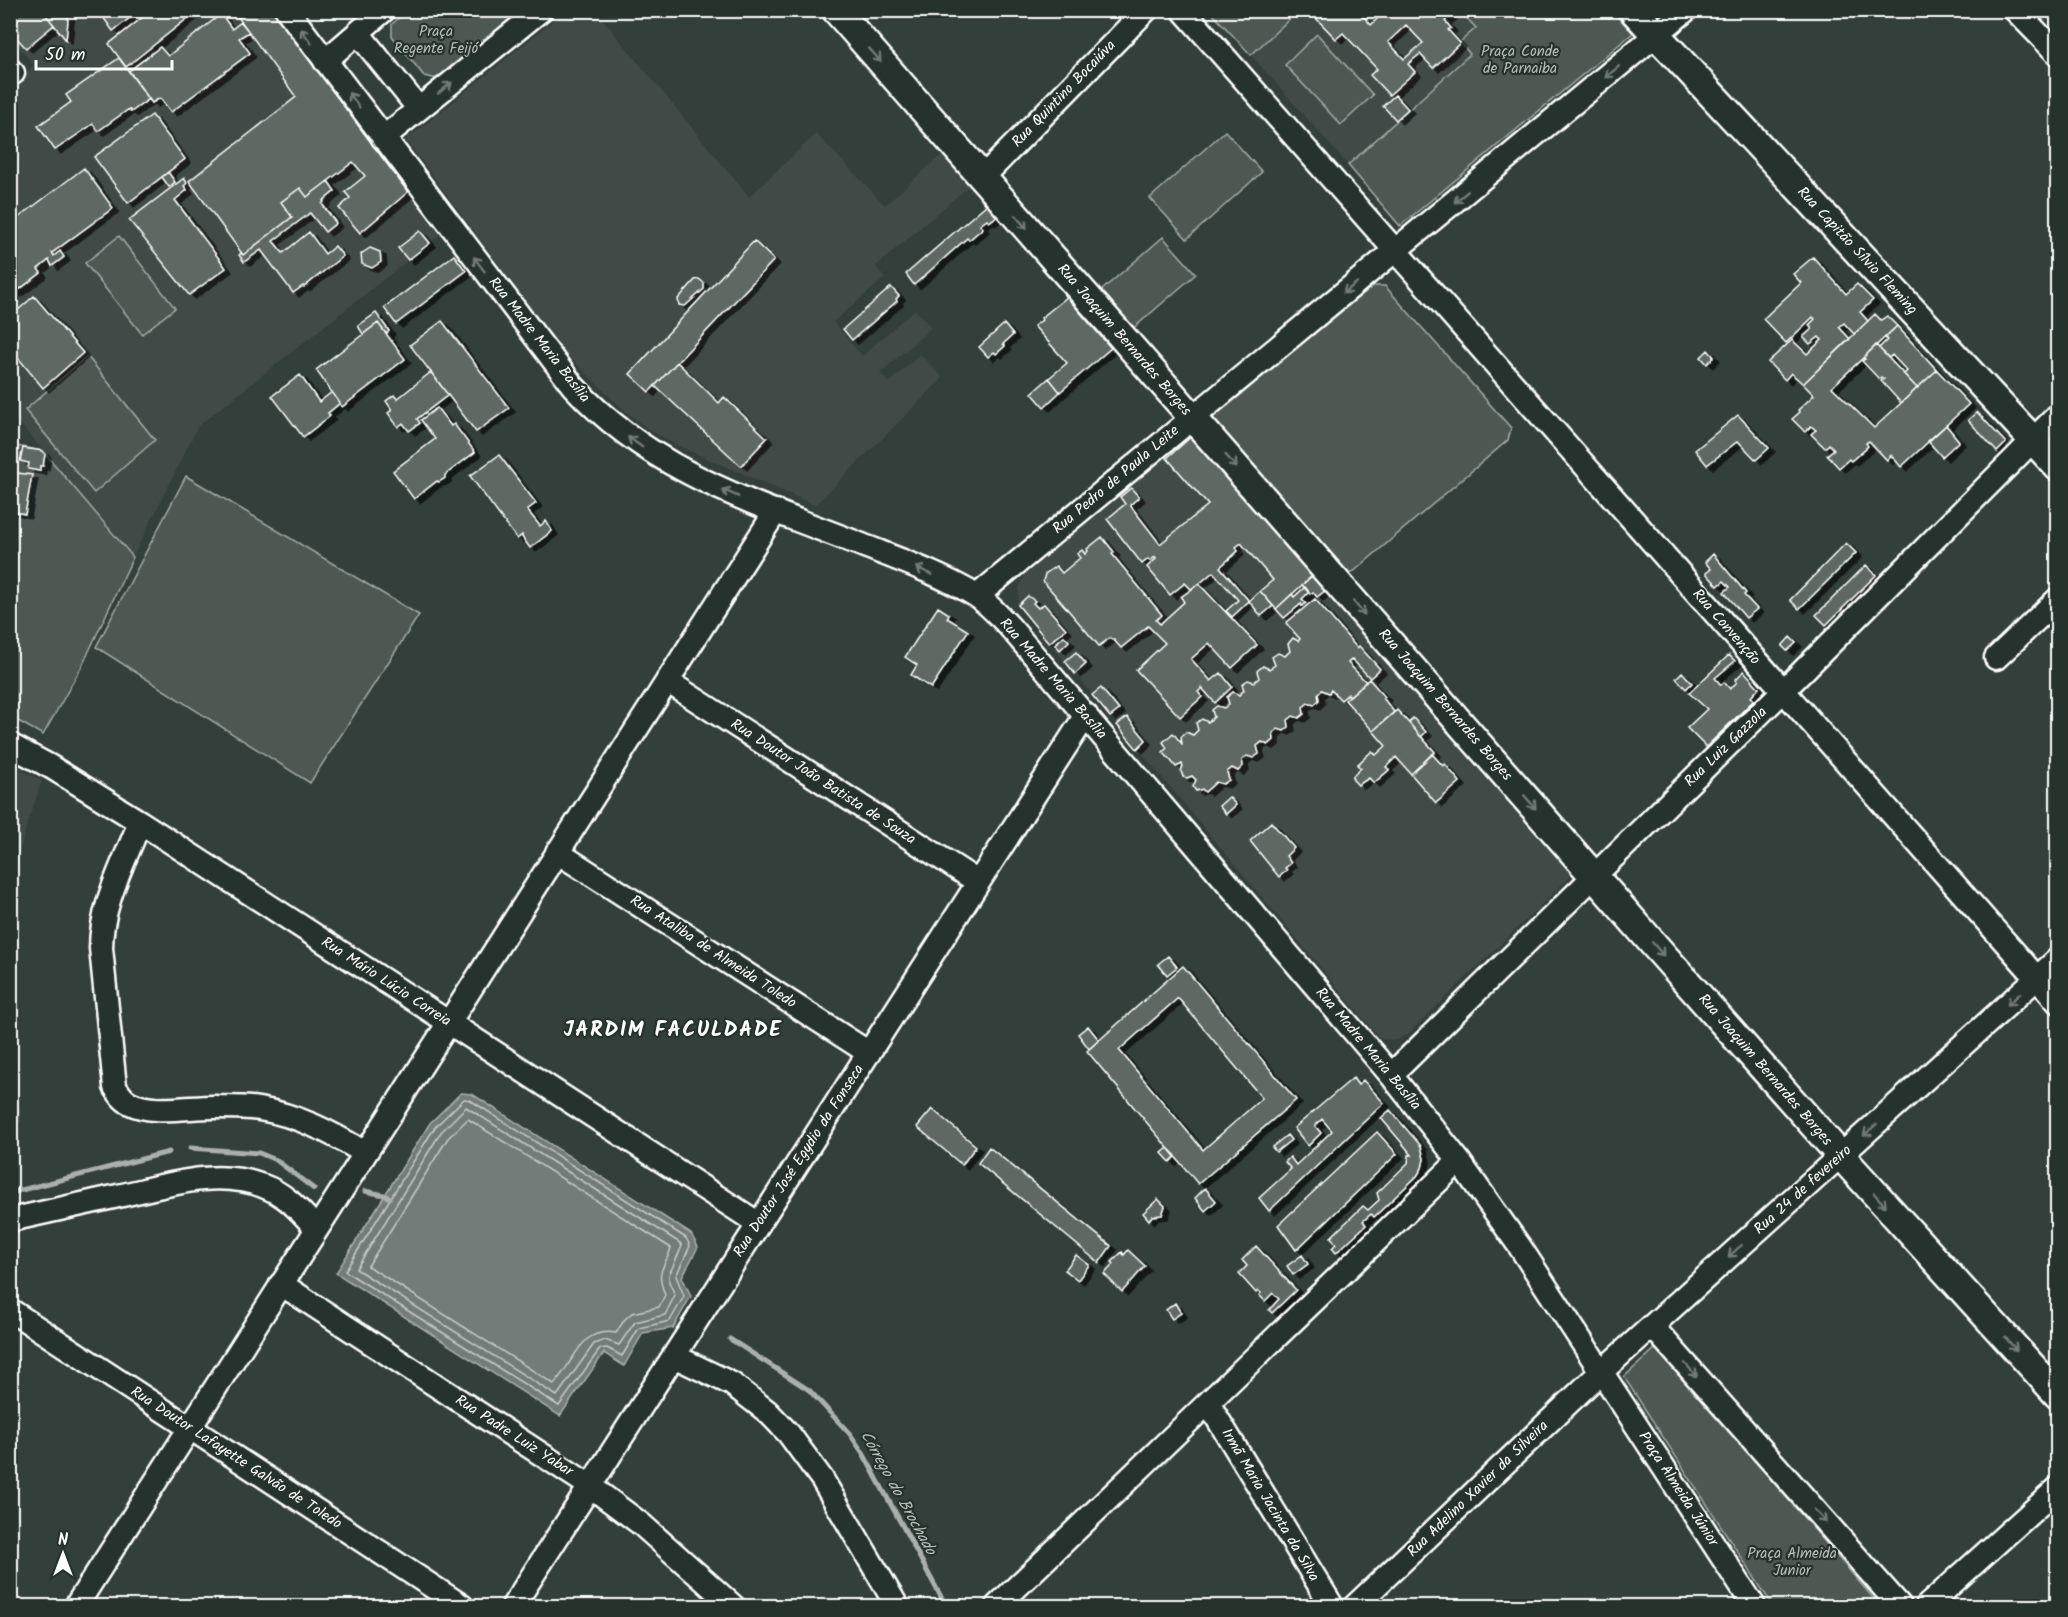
<svg xmlns="http://www.w3.org/2000/svg" width="2068" height="1617" viewBox="0 0 2068 1617" font-family="Kalam,sans-serif">
	<style>
		.built { fill: #404c47 }
		.green { fill: #4d5853; stroke: #a6aca9; stroke-width: 1.5 }
		.water { fill: #737b78; stroke: #abb0ae; stroke-width: 1.5 }
		.lines { fill: none; stroke-linecap: round; stroke-linejoin: round }
		.shore { stroke: #c7cac9; stroke-width: 1.5 }
		.stream { stroke: #abb0ae; stroke-width: 5 }
		.building { fill: #5f6964; stroke: #fff; stroke-width: 1.5; fill-rule: evenodd; filter: url(#shadow) }
		.minor-casing { stroke: #fff; stroke-width: 27 }
		.major-casing { stroke: #fff; stroke-width: 32 }
		.minor { stroke: #26332d; stroke-width: 22 }
		.major { stroke: #26332d; stroke-width: 27 }
		.oneway { stroke: #727a76 }
		.labels { text-anchor: middle; dominant-baseline: central; stroke-width: 4.5; stroke-linejoin: round; paint-order: stroke }
		.park-label { font-size: 15px; fill: #b8bcba; stroke: #26332d }
		.street-label { font-size: 15px; fill: #fff; stroke: #26332d }
		.water-label { font-size: 16px; font-style: italic; fill: #b9bdbc; stroke: #26332d }
		.district-label { font-size: 21px; font-weight: bold; letter-spacing: 1.5px; fill: #fff; stroke: #26332d }
	</style>
	<defs>
		<filter id="shadow"><feDropShadow dx="6" dy="4" stdDeviation="0" flood-color="#0009"/></filter>
	</defs>
	<rect width="100%" height="100%" fill="#333f3a"/>
	<filter id="ink" filterUnits="userSpaceOnUse"><feTurbulence type="fractalNoise" baseFrequency=".0167" numOctaves="2"/><feDisplacementMap in="SourceGraphic" scale="12" xChannelSelector="R" yChannelSelector="G"/><feConvolveMatrix kernelMatrix="1 2 1 2 8 2 1 2 1" color-interpolation-filters="sRGB"/></filter>
	<g filter="url(#ink)">
		<!-- built -->
		<path class="built" d="M595,10L749,197L816,134L885,205L943,154L970,185L876,266L885,278L833,322L862,356L915,309L931,328L880,373L889,383L920,354L943,378L815,505L676,445L649,430L625,411L563,351L406,140L565,11Z
			M10,11H272L440,235L198,426L133,557L11,413V87L34,65L11,38Z
			M1298,11H1460L1476,28L1470,53L1348,165L1251,55Z
			M1193,435L1394,670L1570,871V877L1408,1034L1396,1040L1382,1039L1378,1036L1018,605L1019,587L1025,575Z
			M11,764L42,781L26,827L11,884Z
			M11,1033L22,1122L11,1124H10Z"/>
		<!-- green -->
		<path class="green" d="M407,11H520L438,79L424,76L392,36V24Z
			M1210,11H1298L1251,55Z
			M1460,11H1612L1633,33L1400,226L1348,165L1470,54L1460,42L1476,28Z
			M1317,34L1373,95L1341,125L1285,65Z
			M1225,131L1262,172L1187,239L1150,198Z
			M119,236L175,308L142,334L85,263Z
			M1163,237L1196,274L1129,332L1096,295Z
			M1373,286H1385L1511,428L1508,440L1352,573H1340L1212,425V415Z
			M87,356L155,440L94,493L25,410Z
			M11,445L43,451L133,557L82,666L43,735L11,717Z
			M186,476L419,615L310,783L96,647Z
			M1657,1347L1880,1606H1773L1624,1377Z"/>
		<!-- water -->
		<path class="water" d="M461,1093L472,1094L691,1234L698,1247L682,1277L691,1296L673,1328L643,1333L624,1366L604,1353L560,1416L336,1273L430,1123Z"/>
		<g class="lines">
			<!-- shore -->
			<path class="shore" d="M464,1099L470,1100L686,1238L690,1246L676,1276L684,1296L670,1321L639,1328L622,1356L607,1348L600,1349L559,1406L345,1271L435,1127Z
				M466,1107L680,1243L682,1246L669,1275V1282L675,1295L665,1315L635,1322L619,1345L605,1340L594,1344L557,1396L356,1269L441,1132Z
				M468,1119L671,1248C664,1271 655,1269 665,1295L659,1307L632,1313L625,1319L616,1333C580,1326 575,1362 554,1384L368,1266L448,1138Z"/>
			<!-- stream -->
			<path class="stream" d="M190,1148L259,1153L276,1160L314,1189
				M365,1191L384,1195L390,1198
				M10,1193L169,1152
				M730,1339L809,1390L850,1434L863,1453L946,1606"/>
		</g>
		<!-- building -->
		<path class="building" d="M21,10H42L54,25L26,48L10,31V19Z
			M42,10H69L66,40Z
			M98,10H140L113,31Z
			M152,10H198L126,67L109,44Z
			M233,10H272L408,192L360,233L339,208L350,198L345,192L365,176L353,162L307,197L300,188L281,202L292,217L243,255L189,181L296,97Z
			M1320,10H1358L1371,25L1386,10H1456L1445,21L1451,28L1448,30L1460,43L1433,68L1420,54L1408,64L1415,72L1389,95L1370,75L1377,69L1343,33L1336,39L1314,16ZM1406,25L1423,43L1404,59L1388,42Z
			M221,14L232,29L241,22L249,32L239,38L250,53L171,112L160,98L152,103L129,71L160,47L168,56Z
			M119,58L149,99L131,112L129,109L98,131L93,124L55,150L38,126L71,102L66,95Z
			M1395,95L1408,109L1396,120L1383,106Z
			M152,115L185,159L128,203L94,157Z
			M84,168L113,208L52,253L54,256L60,251L64,257L52,266L49,260L38,269L41,273L12,295L10,294V224Z
			M168,172L175,182L169,187L162,177Z
			M184,178L187,183L184,186L187,190L175,200L226,268L189,295L129,220Z
			M328,181L335,191L323,201L324,202L322,204L336,223L325,232L310,213L273,241L283,253L309,232L325,254L335,246L343,256L304,287L303,286L293,293L261,250L244,262L239,255L241,253L243,255L292,217L281,202L300,188L307,197Z
			M987,204L997,216L989,222L987,220L980,225L983,228L969,240L967,238L914,285L906,274Z
			M420,231L430,243L408,260L398,248Z
			M754,241L774,260L649,392L630,374Z
			M370,248L380,252L381,262L372,268L362,264L361,254Z
			M454,255L466,271L396,324L384,308Z
			M1813,257L1846,294L1857,284L1873,300L1860,312L1868,321L1854,334L1844,323L1839,327L1850,339L1803,384L1791,373L1785,380L1768,362L1792,340L1807,354L1822,340L1819,337L1810,344L1803,337L1812,329L1809,325L1815,319L1813,317L1786,343L1763,319L1801,283L1793,274Z
			M699,279L704,283V289L685,306L679,305L678,299L695,280Z
			M891,287L899,296L896,299L897,301L852,340L843,329Z
			M34,296L83,353L43,388L10,348V317Z
			M1067,297L1111,348L1060,392L1049,378L1067,363L1034,326L1042,320L1041,318Z
			M376,313L389,331L386,334L378,323L363,334L358,326Z
			M1875,314L1881,320L1887,316L1897,326L1832,387L1874,428L1937,370L1969,404L1901,467L1891,455L1887,460L1869,441L1866,443L1868,446L1851,461L1849,459L1839,468L1827,455L1834,449L1829,444L1825,448L1811,434L1816,430L1811,426L1805,432L1792,419L1800,412L1798,410L1814,395L1803,384Z
			M442,321L509,408L476,432L410,345Z
			M378,323L405,359L342,407L316,370Z
			M1004,324L1013,335L1003,344L1005,346L996,354L994,352L988,357L979,347Z
			M1897,326L1937,370L1917,388L1904,374L1907,371L1892,355L1889,358L1879,348L1887,340L1885,338Z
			M1876,345L1917,388L1901,403L1881,381L1884,379L1881,377L1879,379L1862,361L1865,359L1863,358Z
			M1708,350L1714,357L1707,364L1701,357Z
			M677,362L719,403L724,397L767,438L741,466L655,386Z
			M431,372L448,395L417,419L420,423L409,431L403,423L398,427L388,413L392,410L386,401L394,395L397,399Z
			M300,375L319,402L332,392L340,403L328,413L330,416L303,437L272,396Z
			M1049,378L1060,392L1044,407L1032,393Z
			M437,408L451,426L454,424L475,452L445,475V478L439,482L437,481L414,499L393,471L435,439L421,420Z
			M1977,412L2006,443L1997,452L1968,420Z
			M1738,415L1769,448L1756,460L1738,441L1707,465L1695,450Z
			M1946,425L1959,441L1942,457L1928,441Z
			M1193,435L1313,575L1276,609L1260,591L1273,580L1241,543L1236,547L1238,551L1220,567L1249,601L1232,617L1226,611L1238,600L1213,572L1199,584L1191,589L1185,583L1170,595L1147,567L1156,559L1155,557L1150,561L1148,559L1142,564L1107,519L1125,504L1120,497L1131,488L1139,497L1130,505L1160,544L1208,505L1167,458Z
			M23,448L43,451L45,454L43,466H40V471L28,469L29,463L20,461Z
			M499,455L536,503L527,510L540,526L546,521L552,531L530,548L522,537V535L517,539L470,476Z
			M10,472L32,475L25,514L10,511Z
			M1102,537L1114,552L1112,554L1162,615L1156,620L1160,624L1184,602L1181,597L1199,584L1257,645L1232,668L1209,643L1191,659L1211,681L1221,673L1232,687L1215,703L1202,688L1198,692L1202,697L1180,717L1136,670L1165,643L1148,626L1121,648L1113,639L1112,640L1110,638L1099,646L1043,581L1045,574L1056,566L1062,573L1080,558L1077,554L1082,550L1085,554L1088,551L1087,549Z
			M1846,543L1856,553L1799,609L1790,600Z
			M1713,554L1746,593L1744,595L1757,609L1746,618L1724,592L1730,587L1724,581L1718,586L1706,573L1711,569L1705,562Z
			M1866,565L1876,575L1826,625L1816,615Z
			M1313,575L1326,590L1317,597L1313,592L1310,594L1302,585Z
			M1305,587L1309,592L1302,599L1306,603L1302,606L1301,604L1284,618L1276,609L1292,594L1294,597Z
			M1260,591L1273,606L1261,616L1249,601Z
			M1028,596L1035,601L1033,603L1038,608L1044,604L1066,629L1049,643L1018,605Z
			M1315,599L1357,648L1359,646L1380,669L1370,678L1352,659L1348,663L1366,682L1350,696L1348,694L1341,700L1331,690L1329,693L1322,690L1318,694L1319,700L1314,705L1308,703L1303,707L1304,714L1299,718L1293,716L1288,720L1289,727L1284,731L1278,729L1273,733L1274,740L1268,745L1262,742L1257,746L1259,754L1253,758L1247,756L1242,760L1243,766L1238,771L1232,768L1227,772L1229,780L1223,784L1216,782L1205,792L1202,789L1196,791L1193,787L1196,780L1192,776L1187,778L1183,777L1181,771L1183,766L1182,764L1176,767L1172,762L1163,752L1167,748L1163,742L1173,733L1182,744L1181,737L1186,732L1193,735L1198,730L1196,723L1202,719L1208,722L1214,717L1212,710L1217,706L1224,708L1229,704L1227,697L1233,692L1239,695L1244,690L1242,684L1248,680L1254,682L1259,678L1257,671L1263,666L1269,669L1275,665L1272,657L1278,653L1285,656L1290,651L1288,644L1293,638L1298,641L1300,639L1286,623Z
			M938,607L949,614L947,618L968,631L931,688L911,675L917,665L905,657Z
			M1064,636L1069,641L1060,650L1055,644Z
			M1790,637L1796,643L1787,651L1782,646Z
			M1076,652L1086,664L1075,674L1065,661Z
			M1729,655L1735,661L1715,678L1721,685L1724,682L1730,689L1737,682L1735,680L1744,671L1759,688L1751,697L1754,700L1706,747L1687,728L1707,709L1689,693Z
			M1682,672L1692,683L1686,689L1676,678Z
			M1369,679L1385,697L1383,698L1394,712L1373,731L1345,700Z
			M1101,688L1119,710L1110,717L1092,695Z
			M1397,710L1435,752L1411,774L1396,757L1386,767L1389,770L1374,783L1369,778L1358,785L1353,780V776L1361,768L1357,765L1372,751L1376,755L1386,746L1373,731Z
			M1127,717L1146,740L1137,749L1117,725Z
			M1413,718L1426,732L1421,737L1409,723Z
			M1432,754L1443,766L1445,764L1460,782L1436,803L1411,774Z
			M1229,797L1236,805L1226,814L1219,806Z
			M1271,822L1294,848L1286,856L1291,863L1285,868L1287,870L1279,877L1250,841Z
			M1168,956L1177,967L1167,975L1158,964Z
			M1183,966L1296,1100L1198,1184L1087,1051ZM1178,998L1262,1098L1203,1150L1119,1050Z
			M1088,1026L1099,1040L1089,1049L1078,1034Z
			M1353,1078L1358,1085L1363,1080L1384,1103L1269,1211L1259,1198L1291,1169L1285,1162L1290,1157L1296,1165L1332,1131L1322,1119L1315,1126L1321,1133L1308,1146L1294,1128Z
			M932,1109L976,1146L962,1165L917,1127Z
			M1390,1110L1421,1146L1424,1159L1422,1168L1417,1176L1374,1217L1371,1214L1363,1221L1366,1225L1336,1253L1332,1248L1336,1244L1331,1237L1363,1206L1368,1210L1379,1200L1377,1193L1408,1163L1409,1155H1412L1381,1118Z
			M1377,1132L1397,1154L1296,1250L1278,1225Z
			M1287,1135L1291,1140L1276,1152L1272,1147Z
			M989,1147L1111,1246L1099,1263L978,1163Z
			M1168,1148L1176,1156L1170,1162L1162,1153Z
			M1205,1188L1216,1201L1205,1211L1195,1198Z
			M1158,1199L1165,1206L1162,1215L1152,1216L1149,1220L1143,1213Z
			M1256,1246L1296,1290L1272,1313L1269,1310L1279,1299L1273,1293L1265,1301L1259,1295L1261,1293L1258,1291L1256,1293L1239,1274L1247,1266L1242,1260Z
			M1128,1250L1145,1266L1122,1292L1104,1274L1114,1264L1112,1262L1122,1252L1124,1255Z
			M1076,1255L1089,1265L1078,1280L1065,1270Z
			M1302,1255L1308,1264L1293,1275L1287,1266Z
			M1175,1303L1181,1313L1172,1319L1166,1310Z"/>
		<g class="lines">
			<!-- minor casing -->
			<g class="minor-casing">
				<path id="minor" d="M287,10L573,386C653,473 755,503 862,545C900,560 940,574 975,595C988,603 999,616 1009,626L1391,1075L1459,1161L1520,1247L1754,1606
					M1183,10L2058,1002
					M2015,10L2058,54
					M358,33L419,109
					M325,61L384,10
					M10,70L13,73
					M383,138L541,10
					M982,178L1146,10
					M977,596L1686,10
					M1996,658L2058,599
					M667,681L978,882
					M10,745L51,767L140,822L759,1224
					M140,822C124,863 101,904 101,948L115,1087C119,1093 123,1100 130,1103C153,1115 192,1106 217,1107C231,1107 246,1107 259,1109C298,1115 332,1133 365,1153
					M557,852L869,1053
					M1391,1075L1783,691L2058,415
					M10,1220C46,1212 82,1204 118,1196C165,1186 216,1168 263,1186C286,1194 300,1211 316,1228
					M281,1284L590,1486L641,1524L733,1606
					M10,1310L462,1606
					M1652,1326L1900,1606
					M674,1356L732,1384L768,1412L789,1434L822,1479L897,1606
					M1208,1403L1332,1606
					M76,1606L776,511
					M513,1606L1086,715
					M997,1606L1459,1161
					M1355,1606L1601,1372L2058,959
					M1927,1606L2058,1488"/>
			</g>
			<!-- major casing -->
			<g class="major-casing">
				<path id="major" d="M836,10L1656,947L1841,1156L2058,1395
					M1633,10L2058,467"/>
			</g>
			<!-- minor -->
			<use href="#minor" class="minor"/>
			<!-- major -->
			<use href="#major" class="major"/>
		</g>
		<!-- one-way arrows -->
		<defs><path id="oneway-shaft" d="M-6 0H5M1.5-3L5.5 0L1.5 3" fill="none" stroke-width="1.6" stroke-linecap="round" stroke-linejoin="round" transform="scale(1.5)"/></defs>
		<g class="oneway">
			<use href="#oneway-shaft" transform="translate(306 36) rotate(-127)"/>
			<use href="#oneway-shaft" transform="translate(875 55) rotate(49)"/>
			<use href="#oneway-shaft" transform="translate(1612 72) rotate(140)"/>
			<use href="#oneway-shaft" transform="translate(445 88) rotate(-39)"/>
			<use href="#oneway-shaft" transform="translate(354 100) rotate(-127)"/>
			<use href="#oneway-shaft" transform="translate(1461 197) rotate(140)"/>
			<use href="#oneway-shaft" transform="translate(1021 222) rotate(49)"/>
			<use href="#oneway-shaft" transform="translate(479 264) rotate(-127)"/>
			<use href="#oneway-shaft" transform="translate(1350 288) rotate(141)"/>
			<use href="#oneway-shaft" transform="translate(635 442) rotate(-144)"/>
			<use href="#oneway-shaft" transform="translate(1231 461) rotate(49)"/>
			<use href="#oneway-shaft" transform="translate(730 493) rotate(-156)"/>
			<use href="#oneway-shaft" transform="translate(924 571) rotate(-156)"/>
			<use href="#oneway-shaft" transform="translate(1359 608) rotate(49)"/>
			<use href="#oneway-shaft" transform="translate(1530 802) rotate(49)"/>
			<use href="#oneway-shaft" transform="translate(1658 949) rotate(49)"/>
			<use href="#oneway-shaft" transform="translate(2014 999) rotate(138)"/>
			<use href="#oneway-shaft" transform="translate(1870 1130) rotate(138)"/>
			<use href="#oneway-shaft" transform="translate(1880 1200) rotate(48)"/>
			<use href="#oneway-shaft" transform="translate(1735 1251) rotate(138)"/>
			<use href="#oneway-shaft" transform="translate(2011 1344) rotate(48)"/>
			<use href="#oneway-shaft" transform="translate(1691 1370) rotate(48)"/>
			<use href="#oneway-shaft" transform="translate(1820 1516) rotate(48)"/>
		</g>
	</g>
	<g class="labels">
		<!-- park labels -->
		<g class="park-label">
			<text x="436" y="32">Praça<tspan x="436" dy="17">Regente Feijó</tspan></text>
			<text x="1520" y="52">Praça Conde<tspan x="1520" dy="17">de Parnaiba</tspan></text>
			<text x="1792" y="1554">Praça Almeida<tspan x="1792" dy="17">Junior</tspan></text>
		</g>
		<!-- street labels -->
		<g class="street-label">
			<text transform="translate(1064 94) rotate(-46)">Rua Quintino Bocaiúva</text>
			<text transform="translate(1857 251) rotate(47)">Rua Capitão Sílvio Fleming</text>
			<text transform="translate(539 340) rotate(52)">Rua Madre Maria Basília</text>
			<text transform="translate(1124 340) rotate(49)">Rua Joaquim Bernardes Borges</text>
			<text transform="translate(1116 480) rotate(-40)">Rua Pedro de Paula Leite</text>
			<text transform="translate(1726 627) rotate(49)">Rua Convenção</text>
			<text transform="translate(1053 679) rotate(49)">Rua Madre Maria Basília</text>
			<text transform="translate(1445 705) rotate(49)">Rua Joaquim Bernardes Borges</text>
			<text transform="translate(1726 747) rotate(-44)">Rua Luiz Gazzola</text>
			<text transform="translate(823 782) rotate(33)">Rua Doutor João Batista de Souza</text>
			<text transform="translate(713 952) rotate(33)">Rua Ataliba de Almeida Toledo</text>
			<text transform="translate(386 982) rotate(33)">Rua Mário Lúcio Correia</text>
			<text transform="translate(1368 1049) rotate(50)">Rua Madre Maria Basília</text>
			<text transform="translate(1765 1070) rotate(49)">Rua Joaquim Bernardes Borges</text>
			<text transform="translate(799 1161) rotate(-57)">Rua Doutor José Egydio da Fonseca</text>
			<text transform="translate(1803 1190) rotate(-42)">Rua 24 de fevereiro</text>
			<text transform="translate(514 1436) rotate(33)">Rua Padre Luiz Yabar</text>
			<text transform="translate(236 1458) rotate(33)">Rua Doutor Lafayette Galvão de Toledo</text>
			<text transform="translate(1478 1489) rotate(-44)">Rua Adelino Xavier da Silveira</text>
			<text transform="translate(1678 1489) rotate(57)">Praça Almeida Júnior</text>
			<text transform="translate(1270 1505) rotate(59)">Irmã Maria Jacinta da Silva</text>
		</g>
		<!-- water labels -->
		<g class="water-label">
			<text transform="translate(898 1493) rotate(61)">Córrego do Brochado</text>
		</g>
		<!-- district labels -->
		<g class="district-label">
			<text x="673" y="1030">JARDIM FACULDADE</text>
		</g>
	</g>
	<!-- margin -->
	<rect width="2068" height="1617" fill="none" stroke="#26332d" stroke-width="36"/>
	<rect x="18" y="18" width="2032" height="1581" fill="none" stroke="#fff" stroke-width="2" filter="url(#ink)"/>
	<!-- north arrow -->
	<g transform="translate(63 1554)" stroke="#26332d" stroke-width="4.5" paint-order="stroke">
	<path d="M0-4.5L10 22L0 15L-10 22Z" fill="#ffffff"/>
	<text y="-9" font-size="16" font-weight="bold" text-anchor="middle" fill="#ffffff">N</text>
	</g>
	<!-- scale -->
	<path d="M36 60v9h136v-9" fill="none" stroke="#ffffff" stroke-width="3"/>
	<text x="45" y="60" font-size="18" fill="#ffffff" stroke="#26332d" stroke-width="4.5" paint-order="stroke">50 m</text>
</svg>
